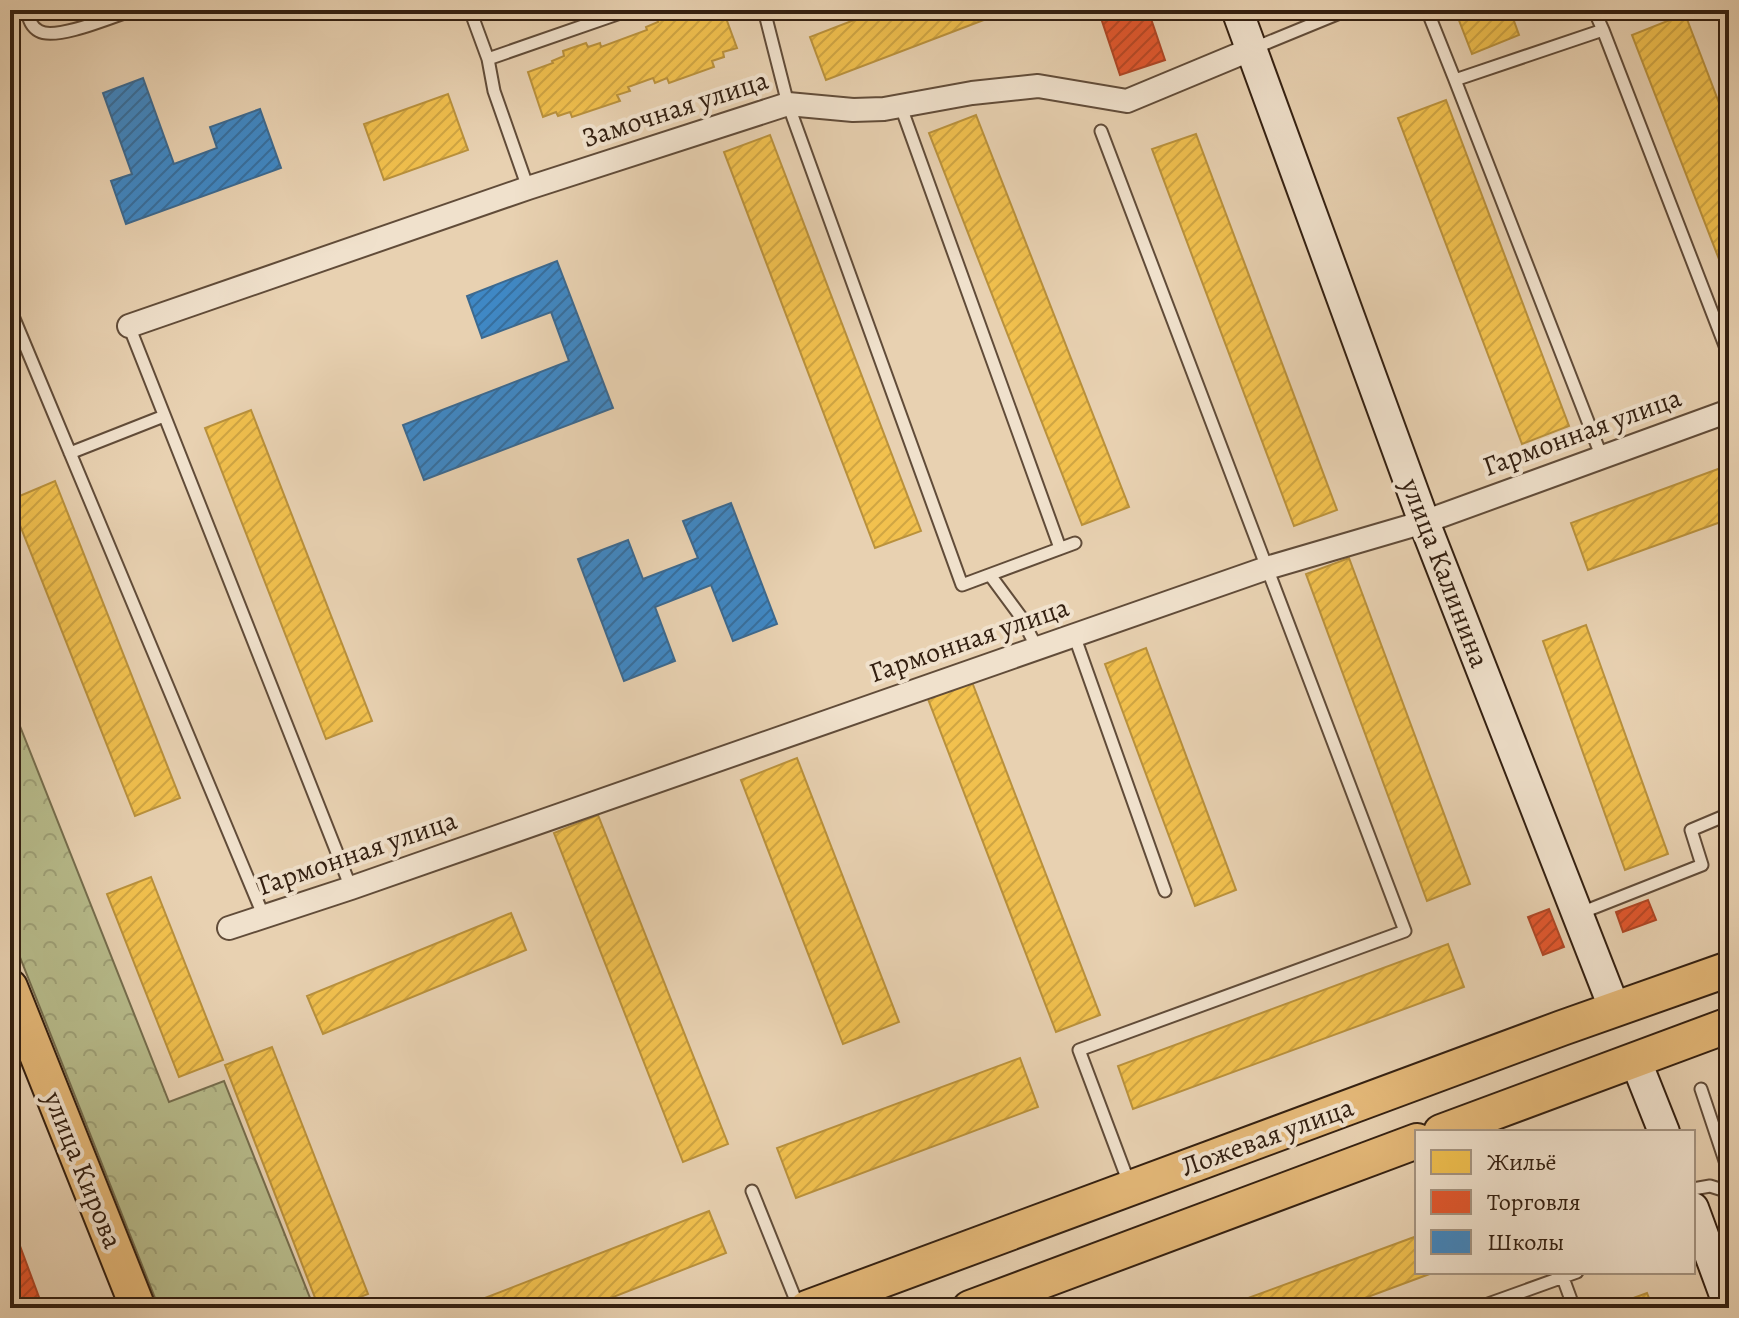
<svg xmlns="http://www.w3.org/2000/svg" width="1739" height="1318" viewBox="0 0 1739 1318" font-family="Alegreya,serif">
	<style>
		.forest { fill: url(#forest-crowns); stroke: #766e4e; stroke-width: 2 }
		.homes { fill: url(#homes-hatch); stroke: #b9913c; stroke-width: 2 }
		.shops { fill: url(#shops-hatch); stroke: #af4625; stroke-width: 2 }
		.schools { fill: url(#schools-hatch); stroke: #3c698f; stroke-width: 2 }
		.lines { fill: none; stroke-linecap: round; stroke-linejoin: round }
		.lane-casing { stroke: #614c39; stroke-width: 15 }
		.street-casing { stroke: #614c39; stroke-width: 26 }
		.secondary-casing { stroke: #342011; stroke-width: 34 }
		.primary-casing { stroke: #342011; stroke-width: 38 }
		.lane { stroke: #f0e1cc; stroke-width: 11 }
		.street { stroke: #f0e1cc; stroke-width: 22 }
		.secondary { stroke: #f0e1cc; stroke-width: 30 }
		.primary { stroke: #e4b878; stroke-width: 34 }
		.labels { text-anchor: middle; dominant-baseline: central; stroke-width: 8; stroke-linejoin: round; paint-order: stroke }
		.street-label { font-size: 28px; fill: #342011; stroke: #f0e1cc }
	</style>
	<defs>
		<pattern id="forest-crowns" width="20" height="18" patternUnits="userSpaceOnUse" patternTransform="scale(2)"><rect width="20" height="18" fill="#b7bb8b"/><path d="M2 6a3 3 0 1 1 6 0M12 15a3 3 0 1 1 6 0" fill="none" stroke="#9ea077"/></pattern>
		<pattern id="homes-hatch" width="6" height="6" patternUnits="userSpaceOnUse" patternTransform="scale(2)"><rect width="6" height="6" fill="#f2c14e"/><path d="M-1 1l2-2M0 6l6-6M5 7l2-2" fill="none" stroke="#d0a643"/></pattern>
		<pattern id="shops-hatch" width="6" height="6" patternUnits="userSpaceOnUse" patternTransform="scale(2)"><rect width="6" height="6" fill="#e4572e"/><path d="M-1 1l2-2M0 6l6-6M5 7l2-2" fill="none" stroke="#ba4826"/></pattern>
		<pattern id="schools-hatch" width="6" height="6" patternUnits="userSpaceOnUse" patternTransform="scale(2)"><rect width="6" height="6" fill="#3f88c5"/><path d="M-1 1l2-2M0 6l6-6M5 7l2-2" fill="none" stroke="#366f9f"/></pattern>
	</defs>
	<rect width="100%" height="100%" fill="#e8d1b1"/>
	<filter id="stains"><feTurbulence type="fractalNoise" baseFrequency=".0025" numOctaves="4"/><feColorMatrix values="0 0 0 0 .2 0 0 0 0 .09 0 0 0 0 .02 0 0 0 .5 -.17"/></filter>
	<radialGradient id="worn" r=".72"><stop offset=".6" stop-color="#630" stop-opacity="0"/><stop offset="1" stop-color="#630" stop-opacity=".3"/></radialGradient>
	<!-- forest -->
	<path class="forest" d="M10,701L169,1102L224,1081L314,1308H159L10,932Z"/>
	<!-- homes -->
	<path class="homes" d="M679,10L682,13L692,10L697,13L723,10L737,48L723,52L724,57L712,61L714,67L669,83L667,78L655,83L653,78L628,87L630,91L617,95L620,101L572,117L570,112L558,116L556,112L543,117L528,72L553,63L552,61L564,56L563,51L586,43L588,47L600,43L601,47L647,30L646,27L658,22L657,18Z
		M880,10H1010L826,80L810,37Z
		M1455,10H1510L1519,35L1472,54Z
		M1685,14L1729,129V285L1632,35Z
		M448,94L468,150L384,180L364,124Z
		M1446,100L1569,426L1522,444L1398,118Z
		M976,115L1129,507L1082,525L929,133Z
		M1196,134L1337,510L1294,526L1152,149Z
		M770,135L921,531L875,548L724,152Z
		M251,410L372,721L326,739L205,428Z
		M1729,465V519L1588,570L1571,523Z
		M55,481L180,798L135,816L10,500Z
		M1349,558L1470,884L1427,901L1306,574Z
		M1586,625L1668,854L1625,870L1543,641Z
		M1146,648L1236,890L1195,906L1105,664Z
		M972,682L1100,1015L1056,1032L928,699Z
		M797,758L899,1022L843,1044L741,780Z
		M598,815L728,1144L683,1162L554,833Z
		M151,877L223,1060L179,1077L107,894Z
		M511,913L526,950L323,1034L307,996Z
		M1448,944L1464,987L1133,1109L1118,1066Z
		M272,1047L368,1294L333,1308H319L225,1065Z
		M1020,1058L1038,1107L796,1198L777,1148Z
		M1729,1093V1122L1719,1096Z
		M709,1211L726,1253L585,1308H459Z
		M1417,1236V1272H1435L1338,1308H1221Z
		M1647,1293L1653,1308H1606Z"/>
	<!-- shops -->
	<path class="shops" d="M1124,10H1148L1165,60L1120,75L1101,18Z
		M1648,900L1656,920L1623,932L1616,912Z
		M1549,909L1564,947L1543,955L1528,917Z
		M10,1219L43,1308H10Z"/>
	<!-- schools -->
	<path class="schools" d="M143,78L174,164L217,148L210,127L260,109L281,168L126,224L111,181L132,174L103,93Z
		M557,261L613,408L424,480L403,425L569,361L551,312L482,338L467,296Z
		M731,503L777,624L733,641L711,585L655,607L675,661L624,681L578,559L628,540L643,579L698,558L683,521Z"/>
	<g class="lines">
		<!-- lane casing -->
		<g class="lane-casing">
			<path id="lane" d="M26,10C29,19 31,27 39,31C56,41 114,16 133,10
				M470,10L488,59L494,91L528,188
				M764,10L788,104L962,585L1075,543
				M1427,10L1455,80L1603,30L1594,10
				M1603,30L1729,356
				M1252,49L1347,10
				M488,59L629,10
				M1455,80L1601,455
				M901,107L1060,548
				M1101,131L1405,931L1079,1050L1129,1183
				M10,309L264,917
				M129,326L351,888
				M70,453L164,416
				M990,575L1021,617L1037,648
				M1074,635L1165,891
				M1578,914L1702,865L1691,830L1729,814
				M1701,1089L1729,1173
				M1693,1189L1710,1186L1729,1192
				M752,1191L799,1308
				M1563,1278L1574,1308
				M1477,1308L1577,1272"/>
		</g>
		<!-- street casing -->
		<g class="street-casing">
			<path id="street" d="M129,326L528,188L788,104L853,110L884,109L972,93L1038,86L1127,101L1252,49
				M229,928L351,888L1267,568L1424,522L1729,411"/>
		</g>
		<!-- secondary casing -->
		<g class="secondary-casing">
			<path id="secondary" d="M1237,10L1424,522L1615,1010
				M1635,1059L1664,1132
				M1693,1208L1729,1306"/>
		</g>
		<!-- primary casing -->
		<g class="primary-casing">
			<path id="primary" d="M10,987L138,1308
				M1441,1132L1729,1025
				M807,1308L1562,1028L1729,969
				M970,1308L1417,1141"/>
		</g>
		<!-- lane -->
		<use href="#lane" class="lane"/>
		<!-- street -->
		<use href="#street" class="street"/>
		<!-- secondary -->
		<use href="#secondary" class="secondary"/>
		<!-- primary -->
		<use href="#primary" class="primary"/>
	</g>
	<g class="labels">
		<!-- street labels -->
		<g class="street-label">
			<text transform="translate(675 109) rotate(-18)">Замочная улица</text>
			<text transform="translate(1582 432) rotate(-20)">Гармонная улица</text>
			<text transform="translate(1445 573) rotate(69)">улица Калинина</text>
			<text transform="translate(969 640) rotate(-19)">Гармонная улица</text>
			<text transform="translate(357 853) rotate(-19)">Гармонная улица</text>
			<text transform="translate(1267 1137) rotate(-20)">Ложевая улица</text>
			<text transform="translate(83 1170) rotate(68)">улица Кирова</text>
		</g>
	</g>
	<!-- margin -->
	<rect width="1739" height="1318" fill="none" stroke="#e8d1b1" stroke-width="40"/>
	<rect x="12" y="12" width="1715" height="1294" fill="none" stroke="#342011" stroke-width="4"/>
	<rect x="20" y="20" width="1699" height="1278" fill="none" stroke="#342011" stroke-width="2"/>
	<!-- legend -->
	<rect x="1415" y="1130" width="280" height="144" fill="#f0e1cc" stroke="#a59481" stroke-width="2"/>
	<rect x="1431" y="1150" width="40" height="24" fill="#f2c14e" stroke="#a59481" stroke-width="2"/>
	<text x="1487" y="1170" font-size="24" fill="#342011">Жильё</text>
	<rect x="1431" y="1190" width="40" height="24" fill="#e4572e" stroke="#a59481" stroke-width="2"/>
	<text x="1487" y="1210" font-size="24" fill="#342011">Торговля</text>
	<rect x="1431" y="1230" width="40" height="24" fill="#3f88c5" stroke="#a59481" stroke-width="2"/>
	<text x="1487" y="1250" font-size="24" fill="#342011">Школы</text>
	<rect width="100%" height="100%" filter="url(#stains)"/>
	<rect width="100%" height="100%" fill="url(#worn)"/>
</svg>
